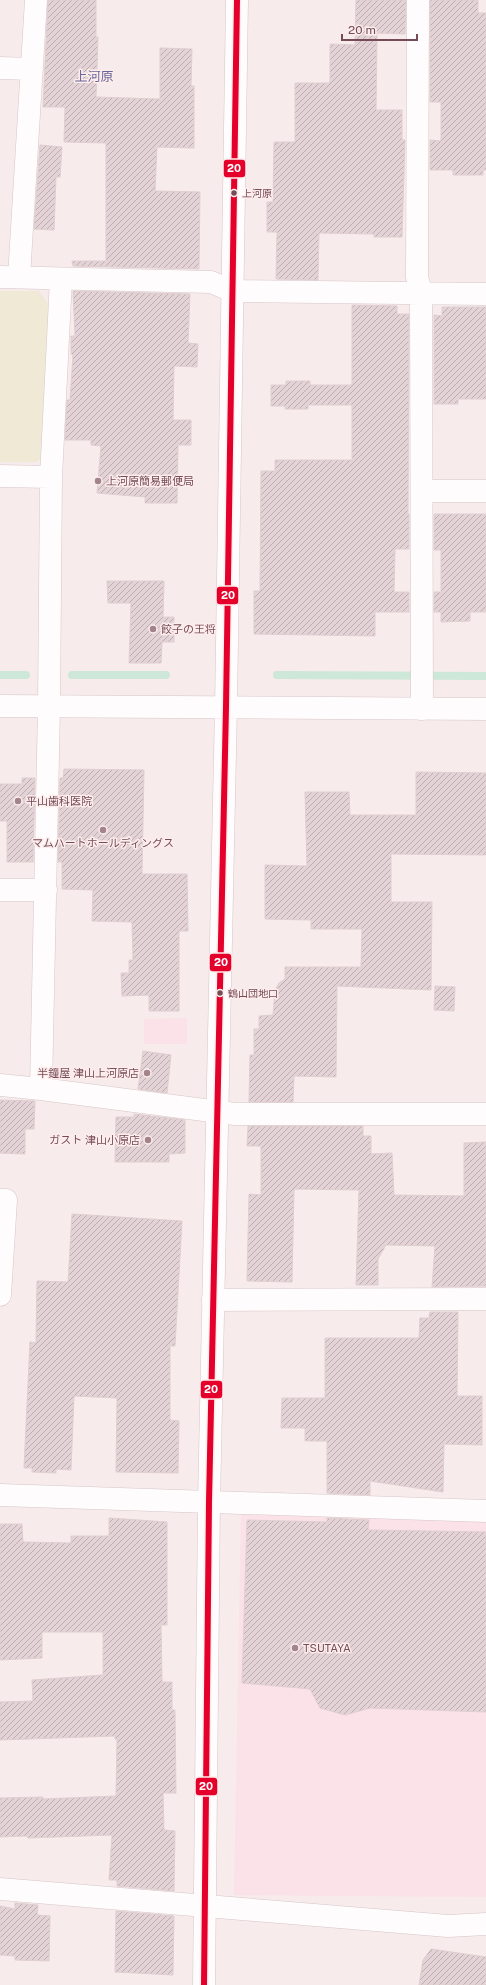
<svg xmlns="http://www.w3.org/2000/svg" width="486" height="1985" viewBox="0 0 486 1985" font-family="'Public Sans','Noto Sans JP',sans-serif">
	<style>
		.commercial { fill: #fae2e8 }
		.park { fill: #efe9d6 }
		.lines { fill: none; stroke-linecap: round; stroke-linejoin: round }
		.stream { stroke: #cde7d9; stroke-width: 8 }
		.building { fill: url(#building-hatch); stroke: #e0ced1 }
		.minor-casing { stroke: #d7c6c9; stroke-width: 23 }
		.tertiary-casing { stroke: #d7c6c9; stroke-width: 23 }
		.minor { stroke: #fefcfc; stroke-width: 22 }
		.tertiary { stroke: #fefcfc; stroke-width: 22 }
		.bus-1-casing { stroke: #feeded; stroke-width: 9 }
		.bus-1 { stroke: #e4002b; stroke-width: 6 }
		.bus-dot { fill: #754c56; stroke: #feeded; stroke-width: 1.5 }
		.poi-dot { fill: #a2848a; stroke: #feeded; stroke-width: 1.5 }
		.labels { text-anchor: middle; dominant-baseline: central; stroke-width: 3; stroke-linejoin: round; paint-order: stroke }
		.bus-label { font-size: 10px; fill: #754c56; stroke: #feeded; text-anchor: start }
		.poi-label { font-size: 11px; fill: #754c56; stroke: #feeded; text-anchor: start }
		.quarter-label { font-size: 13px; fill: #696798; stroke: #feeded }
		.line-badge { stroke: #feeded; stroke-width: 1.5 }
		.badge-label { font-size: 11px; text-anchor: middle; font-weight: bold; fill: #fff }
	</style>
	<defs>
		<pattern id="building-hatch" width="6" height="6" patternUnits="userSpaceOnUse"><rect width="6" height="6" fill="#e3d3d6"/><path d="M-1 1l2-2M0 6l6-6M5 7l2-2" fill="none" stroke="#bdadb0"/></pattern>
	</defs>
	<rect width="100%" height="100%" fill="#f7ebeb"/>
	<!-- commercial -->
	<path class="commercial" d="M187,1018V1044H144V1019Z
		M241,1514L486,1521V1897L234,1895Z"/>
	<!-- park -->
	<path class="park" d="M0,291H39L51,308L43,455L37,462H0Z"/>
	<g class="lines">
		<!-- stream -->
		<path class="stream" d="M0,675H26
			M72,675H166
			M277,675L486,676"/>
	</g>
	<!-- building -->
	<path class="building" d="M48,0H96V37H98L96,97L160,99V48L192,49L191,86H194V148L157,147L155,191L200,192L199,269L73,266L72,261H106V143L64,142L65,107H43Z
		M356,0H406L405,34L377,33L376,110H402V140H405L402,237H374V234L319,233L318,280L276,279L277,232H267V202H273L274,142H295V83H330V44L355,45Z
		M430,0H478V13H486V170H483V175H453V170H430V140L441,141V102H430Z
		M40,145L62,147L60,177H56L54,230L34,229Z
		M73,291L190,294L188,343L198,344L197,367L174,366L173,420H191V445H178L177,503H145V497L97,493L101,446L91,445V440H65L67,400H70L73,355L71,354V336H75Z
		M352,305L397,306V314H409L408,514H409V549H395L394,592H409V612H375V636L254,634V591H260L261,471H275V460H352V405H308V409H285V406H271V385H286V381H310V385H352Z
		M442,307H486V399H458V404H434V315L442,316Z
		M434,514H486V612H470V621L441,622V612H434V592H441V550H434Z
		M107,581H164L163,617H174V642H162L161,663H129L131,603H108Z
		M64,769L144,770L142,874H187L188,931H179V1011H149V995L122,996L121,973H129V960H133L132,922L92,921L93,890L62,889V862H58L60,778H63Z
		M416,772L486,773V855L391,854V902H432L431,990L337,986L336,1077L294,1076L293,1102H249L250,1055H254V1029H259V1016L273,1015L275,990L279,983L285,979V967H361L362,929H311V920L265,919V865L307,866L305,792H349L350,815H416Z
		M22,778H35L33,862H7V821H0V784H22Z
		M435,986L455,987L454,1011L434,1010Z
		M143,1051L171,1055L167,1093L138,1089Z
		M0,1100L35,1101L34,1129H25V1154L0,1153Z
		M134,1114L185,1120V1153L169,1154V1162H115L116,1117H134Z
		M248,1126H363V1136H371V1154L392,1153L394,1195L464,1196V1143L486,1142V1286L432,1287L435,1246L386,1245L378,1259V1285H356L359,1190L294,1189L292,1282L247,1281L249,1194L261,1195V1146H247Z
		M72,1214L182,1221L175,1346H170V1420L179,1421L178,1473L116,1472L117,1398L74,1396L71,1470L56,1469V1473L32,1472V1468H24L30,1342L36,1343L37,1281L68,1282Z
		M430,1312H458L457,1396H482V1445L444,1444L443,1492L370,1481V1495L327,1493V1441H305V1428H281L282,1398H325V1338H419L420,1318H429Z
		M109,1518L167,1522V1625H161L162,1682H172V1710H175L176,1793H163L164,1830L175,1831L174,1891L117,1886V1880H109L112,1835L28,1838L27,1836L0,1837V1798L43,1797V1799L116,1796L117,1739H115V1736L0,1740V1702L33,1701L32,1680L103,1675V1632H42V1658L0,1660V1524H22L23,1542L71,1543V1536H109Z
		M327,1518L369,1520L368,1530L486,1532V1712L370,1708L345,1715L320,1708L310,1689L242,1683L247,1520L327,1522Z
		M15,1903L38,1905L37,1915L50,1916L49,1961L15,1960V1956L0,1955V1906L15,1909Z
		M116,1911L174,1916L173,1975L115,1972Z
		M431,1949L486,1957V1985H419L423,1960Z"/>
	<g class="lines">
		<!-- minor casing -->
		<g class="minor-casing">
			<path id="minor" d="M418,0L417,277L421,293L422,709
				M0,68L32,69
				M0,277L211,282L232,291L486,294
				M19,277L36,0
				M0,476L51,477
				M422,491H486
				M0,890H46
				M0,1085L41,1089L235,1114H486
				M41,1089L49,707L51,477L61,279
				M0,1200H6L0,1295
				M213,1300L486,1299
				M0,1495L486,1511
				M0,1889L448,1926L486,1924"/>
		</g>
		<!-- tertiary casing -->
		<g class="tertiary-casing">
			<path id="tertiary" d="M0,706L486,709
				M204,1985L209,1502L226,707L237,0"/>
		</g>
		<!-- minor -->
		<use href="#minor" class="minor"/>
		<!-- tertiary -->
		<use href="#tertiary" class="tertiary"/>
		<!-- bus-1 casing -->
		<g class="bus-1-casing">
			<path id="bus-1" d="M204,1985L209,1502L226,707L237,0"/>
		</g>
		<!-- bus-1 -->
		<use href="#bus-1" class="bus-1"/>
	</g>
	<!-- markers -->
	<g class="bus-dot">
		<circle cx="234" cy="193" r="3.5"/>
		<circle cx="220" cy="993" r="3.5"/>
	</g>
	<g class="poi-dot">
		<circle cx="98" cy="481" r="4"/>
		<circle cx="153" cy="629" r="4"/>
		<circle cx="18" cy="801" r="4"/>
		<circle cx="103" cy="830" r="4"/>
		<circle cx="147" cy="1073" r="4"/>
		<circle cx="148" cy="1140" r="4"/>
		<circle cx="295" cy="1648" r="4"/>
	</g>
	<g class="labels">
		<!-- bus labels -->
		<g class="bus-label">
			<text x="242" y="193">上河原</text>
			<text x="228" y="993">鶴山団地口</text>
		</g>
		<!-- poi labels -->
		<g class="poi-label">
			<text x="106" y="481">上河原簡易郵便局</text>
			<text x="161" y="629">餃子の王将</text>
			<text x="26" y="801">平山歯科医院</text>
			<text x="103" y="843" text-anchor="middle">マムハートホールディングス</text>
			<text x="139" y="1073" text-anchor="end">半鐘屋 津山上河原店</text>
			<text x="140" y="1140" text-anchor="end">ガスト 津山小原店</text>
			<text x="303" y="1648">TSUTAYA</text>
		</g>
		<!-- quarter labels -->
		<g class="quarter-label">
			<text x="94" y="76">上河原</text>
		</g>
	</g>
	<g class="line-badge">
		<rect x="223" y="159" width="23" height="19" rx="4" fill="#e4002b"/>
		<rect x="216" y="586" width="23" height="19" rx="4" fill="#e4002b"/>
		<rect x="209" y="953" width="23" height="19" rx="4" fill="#e4002b"/>
		<rect x="200" y="1380" width="23" height="19" rx="4" fill="#e4002b"/>
		<rect x="195" y="1777" width="23" height="19" rx="4" fill="#e4002b"/>
	</g>
	<g class="badge-label">
		<text x="234" y="172">20</text>
		<text x="228" y="599">20</text>
		<text x="221" y="966">20</text>
		<text x="211" y="1393">20</text>
		<text x="206" y="1790">20</text>
	</g>
	<!-- scale -->
	<path d="M342 34v6h75v-6" fill="none" stroke="#754c56" stroke-width="2"/>
	<text x="348" y="34" font-size="12" fill="#754c56" stroke="#feeded" stroke-width="3" paint-order="stroke">20 m</text>
</svg>
